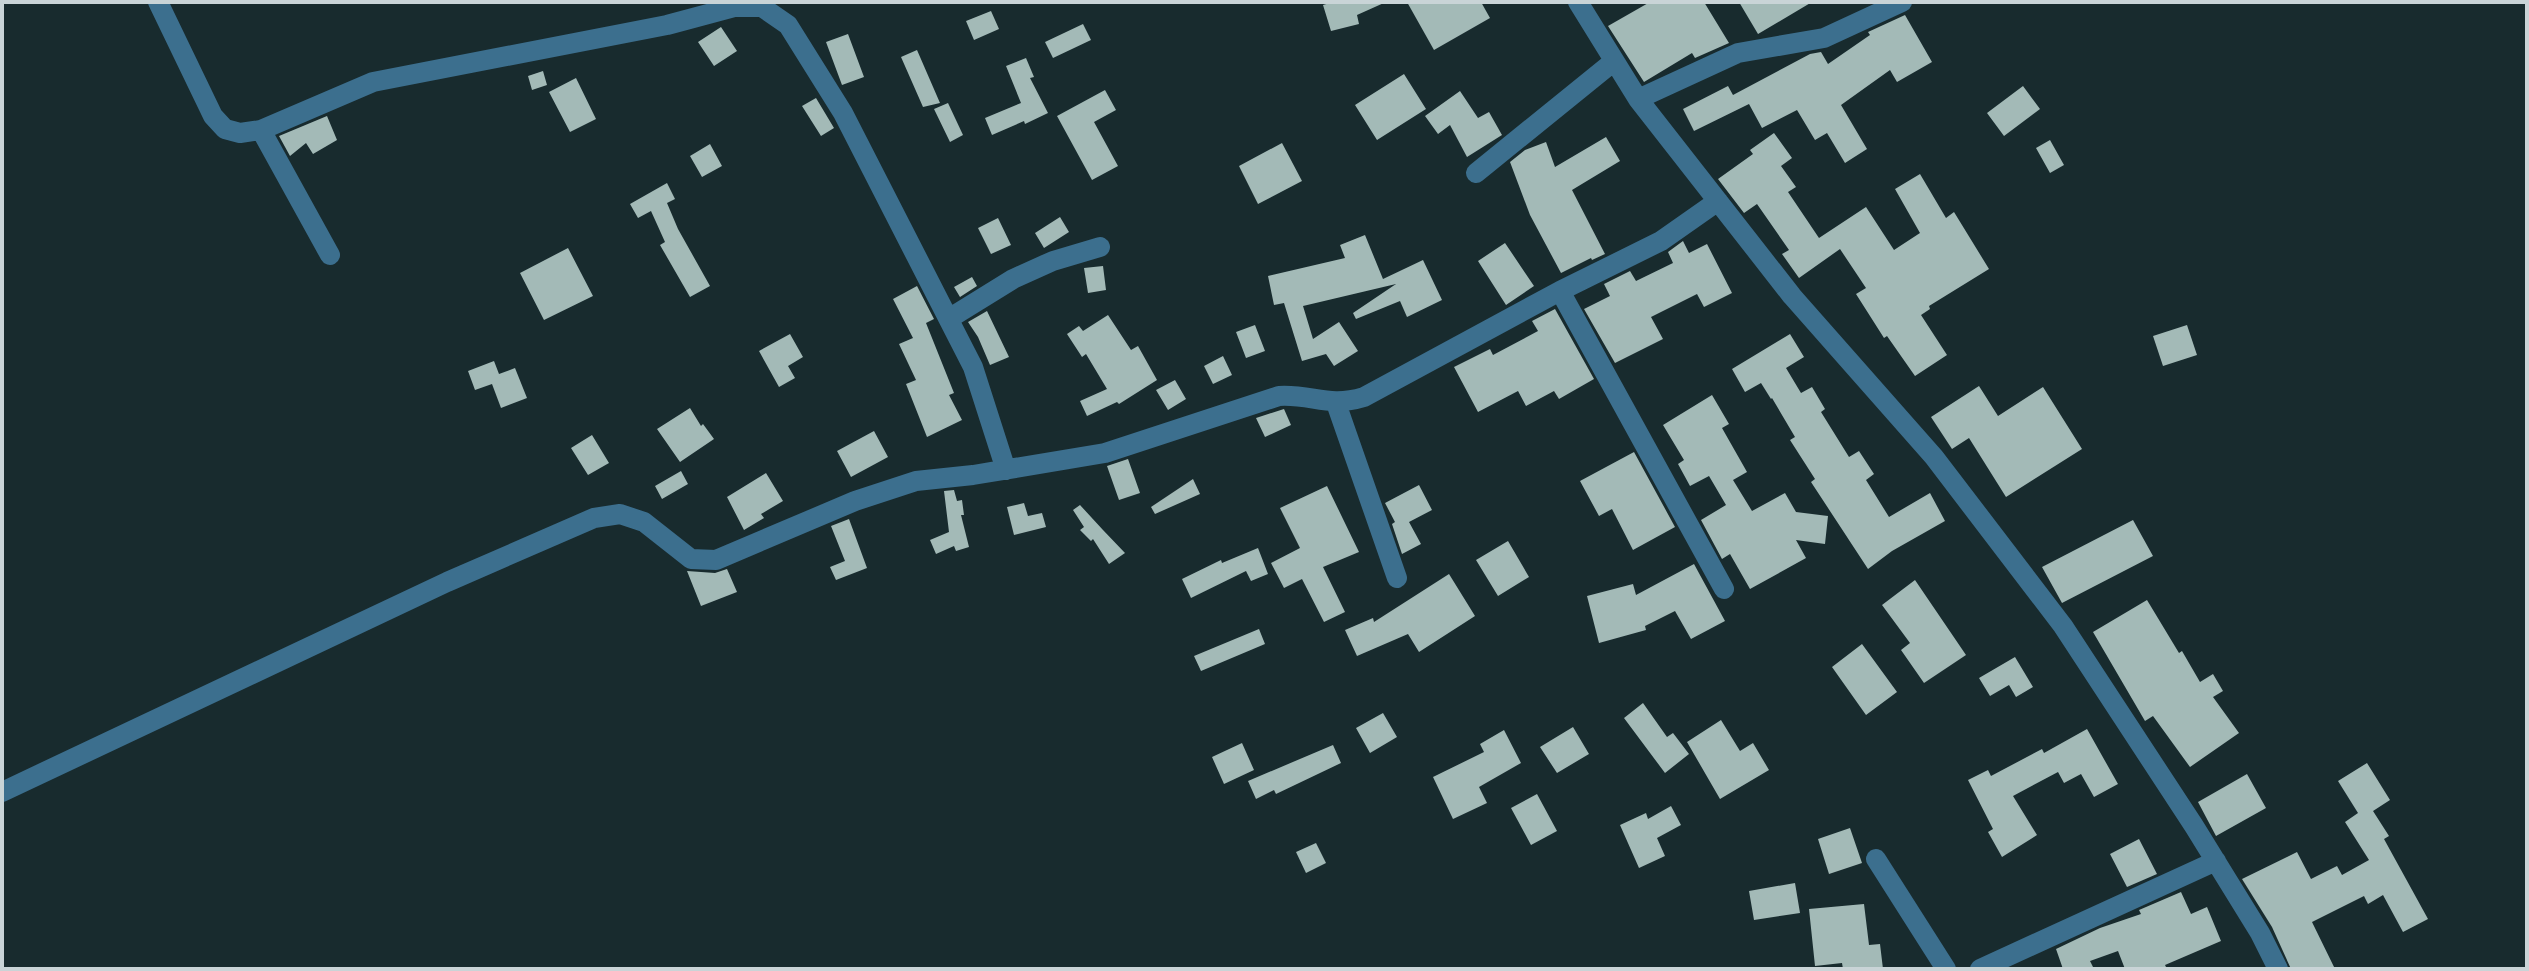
<svg xmlns="http://www.w3.org/2000/svg" width="2529" height="971" viewBox="0 0 2529 971" font-family="Poppins,sans-serif">
	<style>
		.building { fill: #a3bab7 }
		.lines { fill: none; stroke-linecap: round; stroke-linejoin: round }
		.minor { stroke: #3c6f8e; stroke-width: 20 }
	</style>
	<rect width="100%" height="100%" fill="#182b2e"/>
	<!-- building -->
	<path class="building" d="M1333,2H1386L1357,15L1359,24L1331,31L1323,5Z
		M1407,2H1481L1490,18L1434,50Z
		M1650,2H1704L1729,43L1695,58L1692,53L1644,82L1608,26Z
		M1739,2H1812L1758,34Z
		M991,11L999,29L974,40L966,21Z
		M1905,15L1932,62L1897,82L1890,70L1841,105L1867,149L1845,163L1827,133L1815,140L1797,110L1762,128L1749,104L1694,131L1683,109L1728,86L1733,95L1810,54L1821,52L1828,64L1870,35L1868,32Z
		M1083,24L1091,40L1053,58L1045,42Z
		M721,27L737,51L714,66L698,42Z
		M848,34L864,77L842,85L826,42Z
		M917,50L940,103L923,107L901,57Z
		M1026,58L1034,77L1030,78L1048,113L1025,124L1024,121L992,135L985,118L1021,103L1006,66Z
		M543,71L547,85L532,90L528,76Z
		M1404,74L1426,109L1377,140L1355,105Z
		M576,78L596,119L570,132L549,92Z
		M2023,86L2040,109L2004,136L1987,113Z
		M1105,90L1116,110L1094,122L1118,166L1092,180L1057,116Z
		M1460,91L1478,118L1489,112L1502,135L1467,157L1450,125L1438,134L1425,116Z
		M816,98L834,128L821,136L802,106Z
		M948,103L963,135L950,142L934,109Z
		M327,116L337,140L313,154L306,143L290,156L279,136Z
		M1774,133L1792,158L1781,166L1796,187L1788,192L1819,238L1866,207L1894,250L1920,233L1895,189L1920,174L1946,218L1954,212L1989,269L1929,306L1930,309L1921,315L1947,355L1915,376L1887,336L1884,338L1856,294L1866,288L1840,249L1799,278L1782,254L1789,250L1757,204L1744,213L1718,179L1753,154L1750,150Z
		M1606,137L1620,161L1572,190L1605,254L1592,260L1591,258L1561,273L1530,215L1510,162L1525,150L1546,142L1555,167Z
		M2050,140L2064,165L2050,173L2036,148Z
		M1282,143L1302,181L1258,204L1239,166Z
		M710,144L722,166L702,177L690,156Z
		M667,183L675,199L667,203L678,229L710,286L690,297L660,245L665,242L651,211L638,218L630,204Z
		M1060,217L1069,232L1044,248L1035,233Z
		M998,218L1011,245L991,254L978,228Z
		M1365,235L1383,279L1423,260L1442,300L1407,317L1400,301L1356,319L1353,313L1396,284L1303,306L1313,339L1339,322L1358,351L1334,366L1326,354L1302,361L1284,303L1274,305L1268,276L1345,258L1340,245Z
		M1683,241L1689,253L1707,244L1732,293L1704,307L1697,294L1651,317L1663,339L1615,363L1584,309L1610,296L1604,284L1630,271L1636,281L1673,263L1668,252Z
		M1505,243L1534,286L1506,305L1478,261Z
		M568,248L593,296L544,320L520,273Z
		M1103,266L1106,290L1088,293L1084,268Z
		M972,277L977,286L960,297L954,287Z
		M917,286L934,319L926,323L954,393L949,395L962,420L927,437L906,384L916,380L899,344L913,338L893,299Z
		M1555,309L1594,379L1559,399L1554,391L1526,406L1518,391L1478,412L1454,367L1490,349L1493,355L1538,331L1532,321Z
		M987,311L1009,357L990,365L978,337L968,322Z
		M1108,315L1131,350L1138,346L1157,380L1119,404L1117,402L1087,416L1080,401L1107,389L1086,354L1082,357L1067,334L1079,326L1083,331Z
		M1255,325L1265,351L1246,358L1236,332Z
		M2187,325L2197,355L2163,366L2153,336Z
		M790,334L803,357L788,366L795,378L779,387L759,351Z
		M1790,334L1804,357L1786,368L1801,393L1812,387L1825,409L1821,412L1849,457L1859,451L1874,474L1866,480L1889,517L1930,493L1945,521L1892,551L1868,569L1811,482L1815,479L1790,440L1795,437L1772,398L1771,399L1761,383L1745,392L1732,369Z
		M1223,356L1232,375L1213,384L1204,366Z
		M494,361L499,374L515,368L527,398L501,408L492,384L475,390L468,371Z
		M1175,380L1186,399L1168,410L1156,390Z
		M1979,386L1998,416L2043,387L2082,449L2006,497L1969,438L1952,449L1931,417Z
		M1712,395L1729,424L1722,428L1747,472L1733,480L1752,511L1785,493L1796,512L1828,516L1825,544L1796,540L1806,558L1750,589L1730,554L1722,559L1701,520L1726,505L1709,476L1690,486L1678,464L1684,460L1663,425Z
		M690,408L701,426L703,424L714,439L680,462L657,429Z
		M1284,409L1291,425L1265,437L1256,418Z
		M874,431L888,457L851,477L837,451Z
		M592,435L609,463L588,475L571,448Z
		M1634,452L1675,527L1633,550L1612,509L1599,516L1580,481Z
		M1128,459L1140,493L1119,500L1107,466Z
		M681,471L688,484L662,499L655,486Z
		M766,473L783,501L761,514L764,518L744,530L727,497Z
		M1193,479L1200,494L1155,514L1151,507Z
		M1419,485L1432,510L1409,522L1421,544L1402,554L1392,524L1395,522L1385,503Z
		M1327,486L1359,552L1323,567L1345,612L1324,622L1302,579L1284,588L1271,563L1300,548L1280,508Z
		M954,490L957,501L962,500L964,515H961L969,547L956,551L954,546L936,554L930,540L949,532L944,491Z
		M1024,503L1028,516L1042,513L1046,527L1014,535L1007,507Z
		M1080,505L1103,530L1125,553L1109,564L1093,539L1091,541L1080,530L1084,527L1073,510Z
		M849,519L867,568L836,580L830,567L845,561L831,526Z
		M2133,520L2153,556L2062,603L2042,567Z
		M1508,541L1529,577L1498,596L1476,560Z
		M1258,548L1268,574L1251,581L1246,571L1191,598L1182,579L1221,560L1222,563Z
		M1694,564L1725,621L1691,639L1675,611L1645,626L1646,630L1599,643L1587,596L1633,584L1636,595Z
		M727,569L737,592L701,606L687,571L715,573Z
		M1449,574L1475,616L1419,652L1408,634L1357,656L1345,630L1373,618L1374,622Z
		M1915,580L1966,655L1924,683L1901,650L1910,643L1882,605Z
		M2147,600L2179,653L2182,651L2200,682L2213,674L2223,691L2213,697L2239,733L2190,767L2153,716L2145,721L2093,632Z
		M1259,629L1265,644L1201,671L1194,656Z
		M1862,644L1897,692L1866,715L1832,667Z
		M2015,657L2033,687L2016,697L2009,685L1990,696L1979,678Z
		M1643,703L1667,737L1673,733L1689,754L1665,773L1624,718Z
		M1383,713L1397,737L1370,753L1356,728Z
		M1721,720L1740,751L1753,743L1769,770L1720,799L1687,742Z
		M1573,727L1589,754L1557,773L1540,747Z
		M2087,729L2118,784L2094,797L2081,774L2064,783L2058,772L2013,796L2037,835L2002,857L1988,832L1993,829L1968,780L1988,770L1991,776L2042,749L2044,753Z
		M1504,730L1521,763L1479,787L1487,803L1453,819L1433,777L1484,752L1480,744Z
		M1242,743L1254,770L1224,784L1212,757Z
		M1333,745L1341,763L1276,794L1274,790L1256,799L1248,781Z
		M2367,763L2390,800L2373,811L2389,836L2384,839L2428,919L2403,932L2383,895L2368,904L2364,896L2312,922L2335,969H2291L2272,927L2242,879L2297,852L2311,879L2337,866L2342,875L2369,860L2345,822L2358,813L2338,781Z
		M2247,774L2266,808L2216,836L2198,802Z
		M1537,794L1557,831L1531,845L1511,808Z
		M1671,806L1681,825L1657,838L1665,856L1639,868L1620,825L1646,813L1648,819Z
		M1850,828L1862,863L1829,874L1818,839Z
		M2139,839L2157,874L2127,887L2110,854Z
		M1316,843L1326,863L1306,873L1296,852Z
		M1795,883L1800,913L1754,920L1749,891Z
		M2181,892L2191,914L2207,907L2221,941L2165,965L2167,969H2125L2118,951L2090,961L2094,969H2063L2056,949L2100,928L2141,914L2139,910Z
		M1864,904L1869,945L1880,944L1883,969H1843L1842,963L1815,966L1809,909Z"/>
	<g class="lines">
		<!-- minor -->
		<path class="minor" d="M158,2L213,116L225,129L240,133L261,130L373,82L667,25L734,7H762L788,25L843,113L973,367L1006,470
			M1578,2L1638,99L1792,296L1934,457L2063,626L2194,826L2260,933L2278,969
			M1638,99L1738,53L1824,38L1902,2
			M261,130L330,255
			M1476,173L1613,62
			M1560,291L1724,589
			M950,318L1013,279L1053,261L1100,247
			M1336,403L1397,578
			M2,792L447,582L594,518L620,514L644,522L691,559L716,560L855,501L916,481L973,475L1105,453L1279,396C1313,394 1328,408 1364,397L1560,291L1661,241L1718,201
			M1876,859L1946,969
			M1980,969L2216,861"/>
	</g>
	<!-- border -->
	<rect width="2529" height="971" fill="none" stroke="#c9d4d7" stroke-width="8"/>
</svg>
